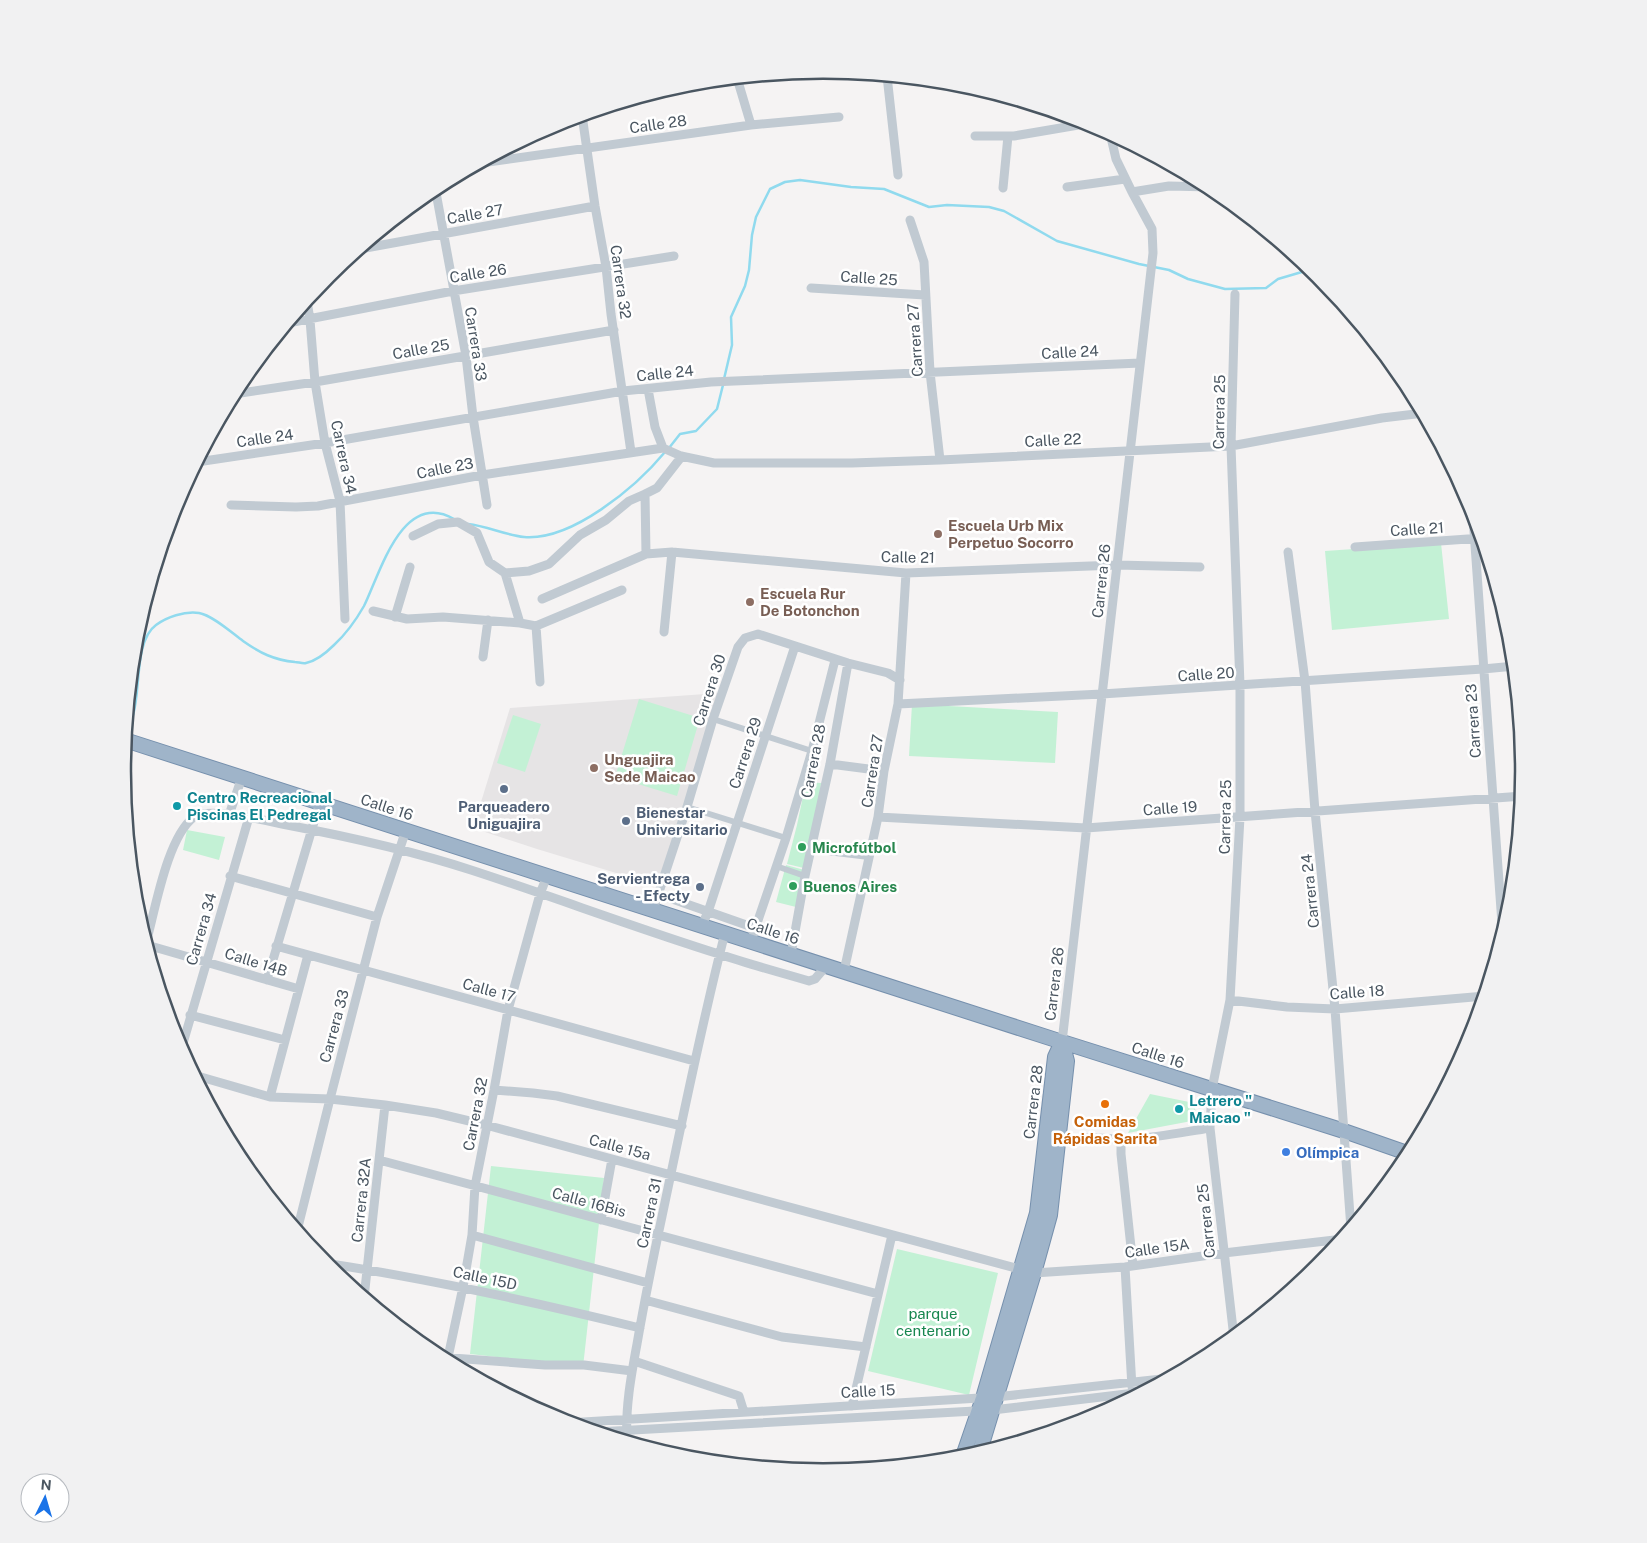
<svg xmlns="http://www.w3.org/2000/svg" width="1647" height="1543" viewBox="0 0 1647 1543" font-family="'Public Sans',sans-serif">
	<style>
		.education { fill: #e6e4e5 }
		.green { fill: #c3f1d5 }
		.lines { fill: none; stroke-linecap: round; stroke-linejoin: round }
		.stream { stroke: #90daee; stroke-width: 2.5 }
		.trunk-casing { stroke: #7690ad; stroke-width: 16 }
		.pedestrian { stroke: #c1cad2; stroke-width: 6 }
		.minor { stroke: #c1cad2; stroke-width: 9 }
		.trunk { stroke: #9fb4c9; stroke-width: 14 }
		.education-dot { fill: #8d6e63; stroke: #fff; stroke-width: 2 }
		.service-dot { fill: #5c6f8a; stroke: #fff; stroke-width: 2 }
		.culture-dot { fill: #0f9aa8; stroke: #fff; stroke-width: 2 }
		.leisure-dot { fill: #2e9e5b; stroke: #fff; stroke-width: 2 }
		.food-dot { fill: #e8710a; stroke: #fff; stroke-width: 2 }
		.shop-dot { fill: #3f7fe0; stroke: #fff; stroke-width: 2 }
		.labels { text-anchor: middle; dominant-baseline: central; stroke-width: 5; stroke-linejoin: round; paint-order: stroke }
		.street-label { font-size: 15px; fill: #4a5661; stroke: #fff }
		.education-label { font-size: 15px; font-weight: bold; fill: #785e54; stroke: #fff; text-anchor: start }
		.culture-label { font-size: 15px; font-weight: bold; fill: #0d838f; stroke: #fff; text-anchor: start }
		.service-label { font-size: 15px; font-weight: bold; fill: #4e5e75; stroke: #fff }
		.leisure-label { font-size: 15px; font-weight: bold; fill: #27864d; stroke: #fff; text-anchor: start }
		.food-label { font-size: 15px; font-weight: bold; fill: #c56008; stroke: #fff }
		.shop-label { font-size: 15px; font-weight: bold; fill: #366cbe; stroke: #fff; text-anchor: start }
		.park-label { font-size: 15px; fill: #17864f; stroke: #fff }
		.rim { fill: none; stroke: #4a5661; stroke-width: 2.5 }
	</style>
	<rect width="100%" height="100%" fill="#f5f3f3"/>
	<!-- education -->
	<path class="education" d="M719,693L659,886L537,849L473,828L510,708Z"/>
	<!-- green -->
	<path class="green" d="M1441,543L1449,619L1332,630L1325,551Z
		M639,699L700,718L677,796L615,777Z
		M912,704L1058,712L1055,763L909,756Z
		M513,715L541,724L525,772L497,763Z
		M806,782L821,783L816,830L808,869L787,864L797,825Z
		M187,830L225,837L219,860L183,850Z
		M786,865L808,871L800,908L776,902Z
		M1150,1094L1194,1103L1197,1120L1128,1133Z
		M491,1166L604,1178L583,1367L470,1354Z
		M897,1249L998,1273L969,1395L868,1371Z"/>
	<g class="lines">
		<!-- stream -->
		<path class="stream" d="M724,379L732,345L731,317L745,286L749,270L752,235L756,217L770,189L785,182L800,180L851,187L884,189L929,207L947,205L989,207L1004,211L1057,241L1139,264L1169,270L1188,279L1225,289L1266,288L1278,279L1312,269
			M669,448L680,434L696,431L717,409L723,385
			M468,524C487,526 505,535 524,537C572,541 636,487 665,452
			M126,728C128,724 131,719 133,715C141,690 134,641 156,625C167,617 184,611 199,613C212,615 232,633 243,641C260,653 274,660 295,662C298,662 303,664 306,663C316,661 327,652 334,645C346,634 356,620 364,606C380,574 402,489 454,519"/>
		<!-- trunk casing -->
		<g class="trunk-casing">
			<path id="trunk" d="M125,740L1056,1040L1344,1131L1410,1154
				M979,1454L1034,1273L1050,1215L1067,1061L1062,1042
				M962,1459L983,1398L1037,1213L1055,1057L1062,1042"/>
		</g>
		<!-- pedestrian -->
		<path class="pedestrian" d="M713,719L812,751
			M687,807L786,838
			M811,850L869,857
			M776,866L805,876"/>
		<!-- minor -->
		<path class="minor" d="M887,76L898,175
			M737,78L751,125
			M582,115L595,206L606,267L611,314L631,452
			M975,136H1014L1090,123
			M481,163L751,125L839,117
			M435,187L466,356L473,417L487,505
			M1067,187L1125,179
			M1003,188L1008,136
			M1132,192L1169,186L1211,187
			M910,220L924,262L930,372L940,460
			M360,249L595,206
			M811,288L925,295
			M307,301L310,320L315,382L325,443L340,501L345,619
			M288,323L453,291L674,256
			M648,389L655,427L663,448
			M234,394L315,382L614,330
			M663,448L681,456L714,463H852L940,460L1231,446L1382,418L1424,413
			M197,462L325,443L623,391L711,382L1140,363
			M1472,503L1503,938
			M231,505L296,507L318,506L482,475L663,448
			M413,536L438,524L458,522L477,533L489,562L505,573L529,571L549,564L580,535L606,520L629,501L645,494
			M1355,547L1482,538
			M1288,552L1305,681L1315,811L1335,1009L1351,1229
			M646,554L645,494L657,488L682,456
			M505,573L520,623
			M542,599L646,554L672,552L906,573L1117,565L1200,567
			M373,611L407,619L443,617L520,623L536,626L622,590
			M395,617L410,567
			M536,626L540,682
			M664,632L672,552
			M483,657L488,620
			M898,704L1102,694L1483,669L1515,666
			M830,764L884,771
			M229,815L242,777
			M878,817L1086,828L1523,796
			M230,876L377,917
			M658,894L755,928
			M653,910L687,807L713,719L738,647L745,638L758,634L848,663L888,673L900,680
			M702,925L708,912L795,646
			M751,941L786,838L812,751L835,660
			M146,943C155,911 167,837 194,817C208,807 264,820 282,824C345,836 410,850 471,870C554,897 636,928 719,954C748,964 779,972 809,981L815,979L827,965
			M147,945L299,989
			M276,946L694,1061
			M791,954L805,876L830,764L848,663
			M844,971L878,817L884,771L898,704L906,573
			M267,980L320,802
			M1230,1000L1287,1007L1335,1009L1485,996
			M190,1015L285,1040
			M1062,1042L1153,253L1152,229L1132,192L1116,159L1110,133
			M181,1050L249,817
			M194,1075L270,1097L330,1099L385,1105L436,1113L486,1125L1034,1273L1125,1267L1224,1253L1343,1239
			M494,1090L533,1093L557,1096L682,1126
			M270,1097L308,955
			M1121,1140V1154L1133,1266
			M1058,1145C1080,1132 1108,1141 1133,1139C1159,1137 1184,1132 1210,1128
			M379,1160L878,1294
			M601,1220L612,1159
			M297,1231L330,1099L377,917L406,830
			M472,1235L648,1283
			M324,1263C430,1279 535,1302 640,1328
			M1125,1267L1132,1387
			M364,1298L385,1105
			M645,1300L782,1337L866,1347
			M1234,1338L1210,1128L1212,1089L1230,1000L1240,817V685L1231,446L1235,294
			M439,1357L545,1365H584L632,1371
			M634,1361L739,1396L744,1412
			M447,1362L463,1287L472,1235L475,1186L494,1090L508,1010L540,894L547,876
			M852,1406L892,1235
			M567,1423L996,1397L1171,1378
			M597,1432L993,1410L1143,1392
			M627,1442C625,1409 631,1376 637,1344C643,1309 650,1274 657,1240C679,1137 699,1034 725,933"/>
		<!-- trunk -->
		<use href="#trunk" class="trunk"/>
	</g>
	<!-- markers -->
	<g class="education-dot">
		<circle cx="938" cy="534" r="5"/>
		<circle cx="750" cy="602" r="5"/>
		<circle cx="594" cy="768" r="5"/>
	</g>
	<g class="service-dot">
		<circle cx="504" cy="789" r="5"/>
		<circle cx="626" cy="821" r="5"/>
		<circle cx="700" cy="887" r="5"/>
	</g>
	<g class="culture-dot">
		<circle cx="177" cy="806" r="5"/>
		<circle cx="1179" cy="1109" r="5"/>
	</g>
	<g class="leisure-dot">
		<circle cx="802" cy="847" r="5"/>
		<circle cx="793" cy="886" r="5"/>
	</g>
	<circle class="food-dot" cx="1105" cy="1104" r="5"/>
	<circle class="shop-dot" cx="1286" cy="1152" r="5"/>
	<g class="labels">
		<!-- street labels -->
		<g class="street-label">
			<text transform="translate(658 124) rotate(-8)">Calle 28</text>
			<text transform="translate(475 214) rotate(-10)">Calle 27</text>
			<text transform="translate(478 273) rotate(-9)">Calle 26</text>
			<text transform="translate(869 278) rotate(4)">Calle 25</text>
			<text transform="translate(621 282) rotate(82)">Carrera 32</text>
			<text transform="translate(915 340) rotate(-94)">Carrera 27</text>
			<text transform="translate(476 344) rotate(81)">Carrera 33</text>
			<text transform="translate(421 349) rotate(-10)">Calle 25</text>
			<text transform="translate(1070 352) rotate(-3)">Calle 24</text>
			<text transform="translate(665 373) rotate(-6)">Calle 24</text>
			<text transform="translate(1219 412) rotate(-89)">Carrera 25</text>
			<text transform="translate(265 438) rotate(-8)">Calle 24</text>
			<text transform="translate(1053 440) rotate(-3)">Calle 22</text>
			<text transform="translate(344 457) rotate(78)">Carrera 34</text>
			<text transform="translate(445 468) rotate(-11)">Calle 23</text>
			<text transform="translate(1417 529) rotate(-4)">Calle 21</text>
			<text transform="translate(908 557) rotate(1)">Calle 21</text>
			<text transform="translate(1101 581) rotate(-84)">Carrera 26</text>
			<text transform="translate(1206 674) rotate(-4)">Calle 20</text>
			<text transform="translate(709 690) rotate(-72)">Carrera 30</text>
			<text transform="translate(1473 721) rotate(-94)">Carrera 23</text>
			<text transform="translate(745 753) rotate(-72)">Carrera 29</text>
			<text transform="translate(813 761) rotate(-79)">Carrera 28</text>
			<text transform="translate(872 771) rotate(-81)">Carrera 27</text>
			<text transform="translate(387 807) rotate(18)">Calle 16</text>
			<text transform="translate(1170 808) rotate(-4)">Calle 19</text>
			<text transform="translate(1225 817) rotate(-89)">Carrera 25</text>
			<text transform="translate(1310 891) rotate(-96)">Carrera 24</text>
			<text transform="translate(201 929) rotate(-74)">Carrera 34</text>
			<text transform="translate(773 931) rotate(18)">Calle 16</text>
			<text transform="translate(256 962) rotate(17)">Calle 14B</text>
			<text transform="translate(1054 984) rotate(-83)">Carrera 26</text>
			<text transform="translate(489 990) rotate(15)">Calle 17</text>
			<text transform="translate(1357 992) rotate(-4)">Calle 18</text>
			<text transform="translate(334 1026) rotate(-75)">Carrera 33</text>
			<text transform="translate(1158 1055) rotate(18)">Calle 16</text>
			<text transform="translate(1033 1102) rotate(-83)">Carrera 28</text>
			<text transform="translate(475 1114) rotate(-79)">Carrera 32</text>
			<text transform="translate(620 1147) rotate(15)">Calle 15a</text>
			<text transform="translate(361 1200) rotate(-84)">Carrera 32A</text>
			<text transform="translate(589 1202) rotate(15)">Calle 16Bis</text>
			<text transform="translate(649 1213) rotate(-78)">Carrera 31</text>
			<text transform="translate(1206 1221) rotate(-96)">Carrera 25</text>
			<text transform="translate(1157 1248) rotate(-8)">Calle 15A</text>
			<text transform="translate(485 1278) rotate(12)">Calle 15D</text>
			<text transform="translate(868 1391) rotate(-3)">Calle 15</text>
		</g>
		<!-- education labels -->
		<g class="education-label">
			<text x="948" y="525">Escuela Urb Mix<tspan x="948" dy="17">Perpetuo Socorro</tspan></text>
			<text x="760" y="593">Escuela Rur<tspan x="760" dy="17">De Botonchon</tspan></text>
			<text x="604" y="759">Unguajira<tspan x="604" dy="17">Sede Maicao</tspan></text>
		</g>
		<!-- culture labels -->
		<g class="culture-label">
			<text x="187" y="797">Centro Recreacional<tspan x="187" dy="17">Piscinas El Pedregal</tspan></text>
			<text x="1189" y="1100">Letrero "<tspan x="1189" dy="17">Maicao "</tspan></text>
		</g>
		<!-- service labels -->
		<g class="service-label">
			<text x="504" y="806">Parqueadero<tspan x="504" dy="17">Uniguajira</tspan></text>
			<text x="636" y="812" text-anchor="start">Bienestar<tspan x="636" dy="17">Universitario</tspan></text>
			<text x="690" y="878" text-anchor="end">Servientrega<tspan x="690" dy="17">- Efecty</tspan></text>
		</g>
		<!-- leisure labels -->
		<g class="leisure-label">
			<text x="812" y="847">Microfútbol</text>
			<text x="803" y="886">Buenos Aires</text>
		</g>
		<!-- food labels -->
		<g class="food-label">
			<text x="1105" y="1121">Comidas<tspan x="1105" dy="17">Rápidas Sarita</tspan></text>
		</g>
		<!-- shop labels -->
		<g class="shop-label">
			<text x="1296" y="1152">Olímpica</text>
		</g>
		<!-- park labels -->
		<g class="park-label">
			<text x="933" y="1313">parque<tspan x="933" dy="17">centenario</tspan></text>
		</g>
	</g>
	<!-- crop -->
	<path d="M0 0H1647V1543H0ZM131 771a692 692 0 1 1 1384 0a692 692 0 1 1-1384 0Z" fill="#f1f1f2" fill-rule="evenodd"/>
	<path class="rim" d="M131 771a692 692 0 1 1 1384 0a692 692 0 1 1-1384 0Z"/>
	<!-- north arrow -->
	<g transform="translate(45 1498) rotate(5)"><circle r="24" fill="#ffffff" stroke="#b7bbc0"/>
	<path d="M0-4L9 19L0 12L-9 19Z" fill="#1a73e8"/>
	<text y="-8" font-size="14" font-weight="bold" text-anchor="middle" fill="#4a5661">N</text>
	</g>
</svg>
